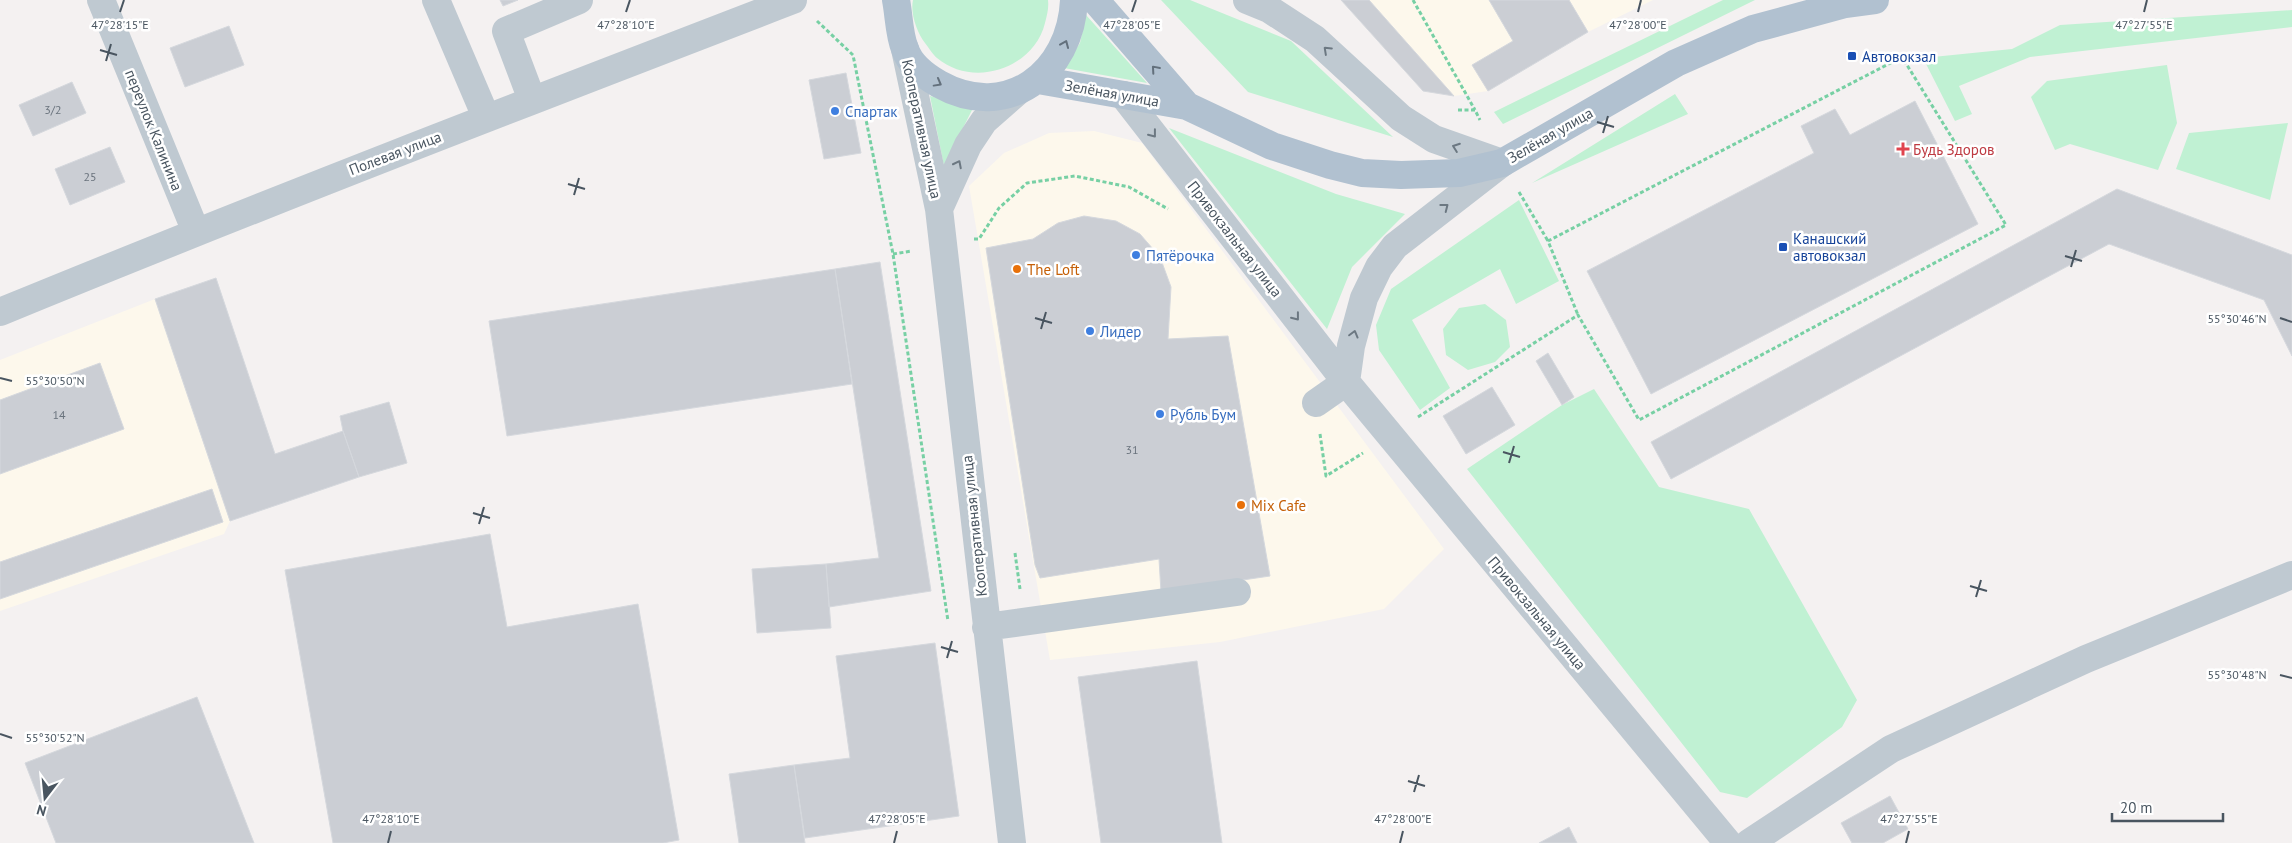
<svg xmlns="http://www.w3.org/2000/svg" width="2292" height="843" viewBox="0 0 2292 843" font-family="'PT Sans',sans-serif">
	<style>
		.commercial { fill: #fdf8ec }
		.green { fill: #c0f1d3 }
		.building { fill: #cbced4; stroke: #d5d8dd }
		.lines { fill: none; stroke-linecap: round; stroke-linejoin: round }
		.path { stroke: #77d0a4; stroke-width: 3; stroke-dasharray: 4 2.5; stroke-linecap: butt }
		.minor { stroke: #bfc9d1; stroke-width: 28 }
		.major { stroke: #b1c1d0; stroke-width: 28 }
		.oneway { stroke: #63707c }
		.oneway2 { stroke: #6c7882 }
		.ticks { fill: none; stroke: #495560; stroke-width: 2 }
		.transit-dot { fill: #1a4fb4; stroke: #fff; stroke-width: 2 }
		.shop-dot { fill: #3f7fe0; stroke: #fff; stroke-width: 2 }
		.health-dot { fill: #e0444e; stroke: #fff; stroke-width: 2 }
		.food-dot { fill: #e8710a; stroke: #fff; stroke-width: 2 }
		.labels { text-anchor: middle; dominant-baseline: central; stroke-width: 5; stroke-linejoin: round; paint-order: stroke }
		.number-label { font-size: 12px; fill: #6a737d }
		.transit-label { font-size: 15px; fill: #164399; stroke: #fff; text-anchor: start }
		.street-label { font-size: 15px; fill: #495560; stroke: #fff }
		.shop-label { font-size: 15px; fill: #366cbe; stroke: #fff; text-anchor: start }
		.health-label { font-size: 15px; fill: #be3a42; stroke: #fff; text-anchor: start }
		.food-label { font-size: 15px; fill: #c56008; stroke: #fff; text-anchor: start }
		.ticks-label { font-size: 12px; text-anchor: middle; fill: #495560; stroke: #fff; stroke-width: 5; stroke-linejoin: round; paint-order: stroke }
	</style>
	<rect width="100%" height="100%" fill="#f4f1f1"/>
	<!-- commercial -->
	<path class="commercial" d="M1341,0H1653L1588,32L1488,91L1454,96L1423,91Z
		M1094,131L1142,143L1444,549L1384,609L1220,642L1050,660L969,186L1004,153L1049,133Z
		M155,299L230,521L224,534L0,611V360Z"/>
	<!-- green -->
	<path class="green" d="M913,0H1048C1049,8 1047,15 1045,23C1034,68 974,89 937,58C933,55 929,48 925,43C917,33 910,13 913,0Z
		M1161,0H1190L1291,41L1393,137L1248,92Z
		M1723,0H1755L1503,124L1494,112Z
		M2292,10V27L2030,57L1959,86L1972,114L1955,121L1923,58L2012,49L2060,25Z
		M1086,15L1147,83L1064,68L1080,43Z
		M2167,65L2177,123L2158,170L2070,144L2055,150L2031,97L2047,81Z
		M1675,94L1688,114L1532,183Z
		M930,96L973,108L944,166Z
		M2288,123L2270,200L2176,169L2189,133Z
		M1169,128L1336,194L1405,214L1352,267L1327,329Z
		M1519,200L1559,281L1516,304L1500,269L1412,320L1450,388L1420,410L1379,350L1376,325L1391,289Z
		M1485,304L1506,320L1510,347L1495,362L1468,370L1446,355L1443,329L1459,308Z
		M1594,389L1659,487L1749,509L1857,700L1842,727L1747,798L1720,792L1467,469L1562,405Z"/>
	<!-- building -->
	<path class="building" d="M500,0H518L503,6Z
		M1341,0H1369L1454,96L1423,91Z
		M1489,0H1569L1588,32L1488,91L1472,65L1513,41Z
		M229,26L244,65L185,87L170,48Z
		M846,73L861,153L824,159L809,80Z
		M72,82L86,113L33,136L19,105Z
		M1915,101L1978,224L1651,394L1587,271L1814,153L1801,126L1835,109L1850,135Z
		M110,147L125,182L70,205L55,169Z
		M2117,189L2292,255V356L2264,300L2109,244L1671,479L1651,442Z
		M1084,216L1116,221L1140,234L1160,257L1171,287L1168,339L1228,336L1270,576L1161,592L1159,559L1040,578L1035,565L986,248L1033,239L1058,223Z
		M880,262L931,591L829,607L826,564L879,558L835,269Z
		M835,269L852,384L507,436L489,321Z
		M216,278L275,454L343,431L359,477L230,521L155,299Z
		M1548,353L1574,397L1562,405L1536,361Z
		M100,363L124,429L0,474V400Z
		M1492,387L1515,425L1466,454L1443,416Z
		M389,402L407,463L359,477L343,431L340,416Z
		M212,489L223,522L0,599V562Z
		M490,534L507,627L638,604L679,840L663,843H333L285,570Z
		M826,564L831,628L757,633L752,569Z
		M935,643L959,816L805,838L794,765L850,758L836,656Z
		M1197,661L1222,843H1101L1078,677Z
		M197,697L254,843H56L25,763Z
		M794,765L805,843H739L729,774Z
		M1890,796L1908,829L1883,843H1852L1841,823Z
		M1569,827L1577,843H1539Z"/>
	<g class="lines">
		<!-- path -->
		<path class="path" d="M1413,0L1475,110
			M817,21L853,55L893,254L948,621
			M1458,110H1475L1480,120
			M1519,192L1548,241
			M974,239H979L999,208L1027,183L1075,176L1129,187L1168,209
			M893,254L912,251
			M1418,417L1578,315L1639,420L2006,225L1902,57L1548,241L1578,315
			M1320,434L1326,476L1363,453
			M1015,553L1020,589"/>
		<!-- minor -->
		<path class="minor" d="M101,0L196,232
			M436,0L486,117
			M1247,0L1269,9L1315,39L1401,118L1434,139L1502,163
			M905,49L939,209L1012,843
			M1123,95L1346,382L1728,843
			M532,100L506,31L579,0
			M939,209L968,145L984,121L1017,92
			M0,312C263,204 528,102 793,0
			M1346,382L1351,346L1364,298L1379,267L1395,246L1502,163
			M1316,403L1346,382
			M986,627L1237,592
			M1749,843L1891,749L2086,659L2292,575"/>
		<!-- major -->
		<path class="major" d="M896,0C899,15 899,35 905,49C910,65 925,76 939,84C1007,122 1071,73 1074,0
			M1095,0L1187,106
			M1038,80L1187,106L1272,146L1330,165L1362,173L1401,175L1459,173L1502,163L1676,63L1753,29L1845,4L1875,0"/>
	</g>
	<!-- one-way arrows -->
	<defs><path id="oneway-chevron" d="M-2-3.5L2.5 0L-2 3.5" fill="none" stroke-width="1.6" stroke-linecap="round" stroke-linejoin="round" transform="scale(1.25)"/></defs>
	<g class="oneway">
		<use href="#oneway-chevron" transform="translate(1065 44) rotate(-67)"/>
		<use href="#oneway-chevron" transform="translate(1155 69) rotate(-131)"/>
		<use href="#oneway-chevron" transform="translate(938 83) rotate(29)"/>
	</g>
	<g class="oneway2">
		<use href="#oneway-chevron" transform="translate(1327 50) rotate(-137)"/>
		<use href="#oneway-chevron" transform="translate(1153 134) rotate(52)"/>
		<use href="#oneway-chevron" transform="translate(1456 147) rotate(-160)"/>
		<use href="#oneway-chevron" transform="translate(958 164) rotate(-63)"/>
		<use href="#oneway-chevron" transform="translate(1445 207) rotate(-38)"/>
		<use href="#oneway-chevron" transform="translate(1296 317) rotate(52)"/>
		<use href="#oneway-chevron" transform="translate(1354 334) rotate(-75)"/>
	</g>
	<!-- ticks -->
	<path class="ticks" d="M120,12L124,0M626,12L630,0M1132,12L1136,0M1638,12L1641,0M2144,12L2147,0M100,50L117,55M106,61L111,44M1597,122L1614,127M1603,133L1608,116M568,184L585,189M574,195L579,178M2065,256L2082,261M2071,267L2076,250M1035,318L1052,323M2280,318L2292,322M1041,329L1046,312M0,378L12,381M1503,452L1520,457M1509,463L1514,446M473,513L490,518M479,524L484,507M1970,586L1987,591M1976,597L1981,580M941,647L958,652M947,658L952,641M2280,675L2292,678M0,734L12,738M1408,781L1425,786M1414,792L1419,775M388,843L391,831M894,843L897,831M1400,843L1403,831M1906,843L1909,831"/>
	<!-- markers -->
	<g class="transit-dot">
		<rect x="1847" y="51" width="10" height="10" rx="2.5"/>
		<rect x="1778" y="242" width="10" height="10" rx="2.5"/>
	</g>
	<g class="shop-dot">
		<circle cx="835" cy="111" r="5"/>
		<circle cx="1136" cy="255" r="5"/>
		<circle cx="1090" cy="331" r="5"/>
		<circle cx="1160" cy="414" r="5"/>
	</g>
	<path class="health-dot" d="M1900.5 141.5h5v5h5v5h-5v5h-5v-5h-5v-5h5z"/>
	<g class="food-dot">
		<circle cx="1017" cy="269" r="5"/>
		<circle cx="1241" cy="505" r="5"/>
	</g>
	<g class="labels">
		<!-- number labels -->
		<g class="number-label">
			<text x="53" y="109">3/2</text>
			<text x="90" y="176">25</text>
			<text x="59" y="414">14</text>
			<text x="1132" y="449">31</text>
		</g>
		<!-- transit labels -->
		<g class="transit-label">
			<text x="1862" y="56">Автовокзал</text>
			<text x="1793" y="238">Канашский<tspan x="1793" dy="17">автовокзал</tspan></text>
		</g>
		<!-- street labels -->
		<g class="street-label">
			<text transform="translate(1112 93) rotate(10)">Зелёная улица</text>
			<text transform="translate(922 129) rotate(78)">Кооперативная улица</text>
			<text transform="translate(154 130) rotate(68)">переулок Калинина</text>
			<text transform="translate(1550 135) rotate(-30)">Зелёная улица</text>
			<text transform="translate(395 153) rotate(-21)">Полевая улица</text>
			<text transform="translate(1235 239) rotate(52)">Привокзальная улица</text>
			<text transform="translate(974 526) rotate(-96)">Кооперативная улица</text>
			<text transform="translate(1537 613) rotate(50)">Привокзальная улица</text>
		</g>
		<!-- shop labels -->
		<g class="shop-label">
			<text x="845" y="111">Спартак</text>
			<text x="1146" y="255">Пятёрочка</text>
			<text x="1100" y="331">Лидер</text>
			<text x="1170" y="414">Рубль Бум</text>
		</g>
		<!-- health labels -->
		<g class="health-label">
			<text x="1913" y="149">Будь Здоров</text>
		</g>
		<!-- food labels -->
		<g class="food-label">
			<text x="1027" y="269">The Loft</text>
			<text x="1251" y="505">Mix Cafe</text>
		</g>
	</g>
	<g class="ticks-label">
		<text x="120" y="29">47°28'15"E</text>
		<text x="626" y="29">47°28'10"E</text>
		<text x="1132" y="29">47°28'05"E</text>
		<text x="1638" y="29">47°28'00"E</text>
		<text x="2144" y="29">47°27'55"E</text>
		<text x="2237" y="323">55°30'46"N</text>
		<text x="55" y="385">55°30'50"N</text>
		<text x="2237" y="679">55°30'48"N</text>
		<text x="55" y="742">55°30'52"N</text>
		<text x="391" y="823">47°28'10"E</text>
		<text x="897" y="823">47°28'05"E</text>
		<text x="1403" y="823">47°28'00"E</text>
		<text x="1909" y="823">47°27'55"E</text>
	</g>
	<!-- north arrow -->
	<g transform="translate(45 798) rotate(196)" stroke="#ffffff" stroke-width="4" paint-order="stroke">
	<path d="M0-4L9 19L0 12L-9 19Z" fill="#495560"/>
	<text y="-8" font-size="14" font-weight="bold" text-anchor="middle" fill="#495560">N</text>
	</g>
	<!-- scale -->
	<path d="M2112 813v8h111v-8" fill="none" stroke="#495560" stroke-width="2.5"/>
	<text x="2120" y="813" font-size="15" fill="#495560" stroke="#ffffff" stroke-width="4" paint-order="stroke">20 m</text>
</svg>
